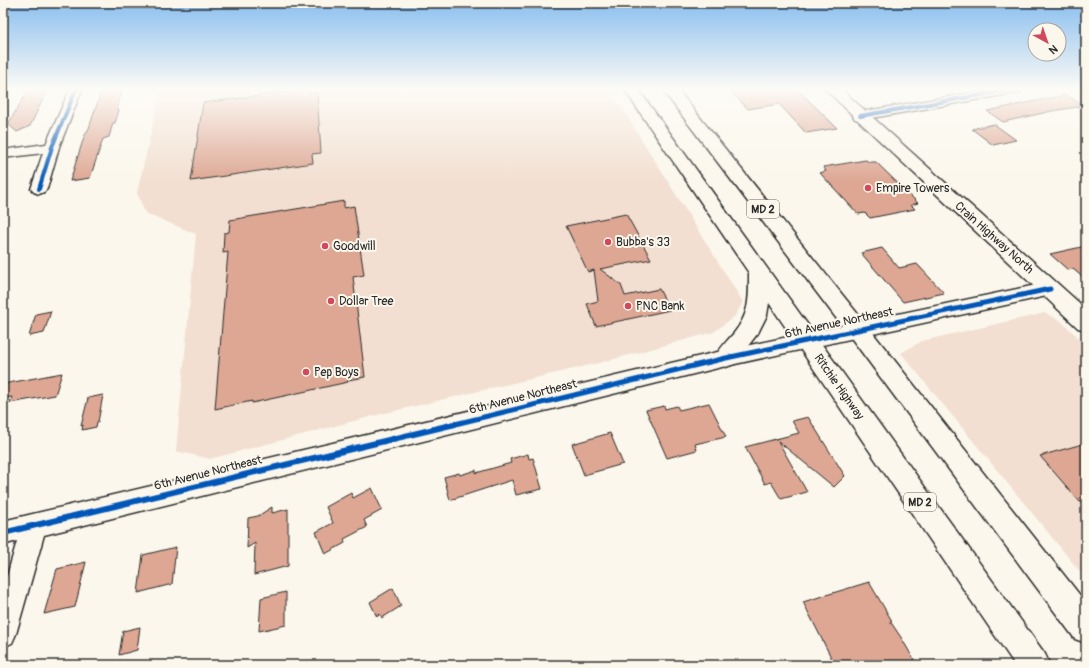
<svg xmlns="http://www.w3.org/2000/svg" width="1089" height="668" viewBox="0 0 1089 668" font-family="Pangolin,sans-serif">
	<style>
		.built { fill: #f2dfd1 }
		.building { fill: #dda793; stroke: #2b2b2b }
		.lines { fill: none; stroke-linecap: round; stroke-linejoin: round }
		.street-casing { stroke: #2b2b2b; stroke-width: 3 }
		.primary-casing { stroke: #2b2b2b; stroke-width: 3 }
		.street { fill: #fbf7ec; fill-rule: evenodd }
		.primary { fill: #fbf7ec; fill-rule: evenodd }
		.cycleway-far2-casing { stroke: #fbf7ec; stroke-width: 6 }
		.cycleway-far1-casing { stroke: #fbf7ec; stroke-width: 8 }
		.cycleway-casing { stroke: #fbf7ec; stroke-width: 9 }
		.cycleway-far2 { stroke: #0057b8; stroke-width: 4 }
		.cycleway-far1 { stroke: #0057b8; stroke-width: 5 }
		.cycleway { stroke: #0057b8; stroke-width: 6 }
		.poi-dot { fill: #d1495b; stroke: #fbf7ec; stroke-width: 1.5 }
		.labels { text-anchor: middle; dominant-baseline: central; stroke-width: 4; stroke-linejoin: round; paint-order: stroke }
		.shield { fill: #fbf7ec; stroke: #696865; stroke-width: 1 }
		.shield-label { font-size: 11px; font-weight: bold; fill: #2b2b2b }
		.poi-label { font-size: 12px; fill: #2b2b2b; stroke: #fbf7ec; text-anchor: start }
		.street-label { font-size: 12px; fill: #2b2b2b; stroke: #fbf7ec }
	</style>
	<rect width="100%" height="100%" fill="#fbf7ec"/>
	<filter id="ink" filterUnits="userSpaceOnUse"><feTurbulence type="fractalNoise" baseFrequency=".025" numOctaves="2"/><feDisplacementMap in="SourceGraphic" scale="8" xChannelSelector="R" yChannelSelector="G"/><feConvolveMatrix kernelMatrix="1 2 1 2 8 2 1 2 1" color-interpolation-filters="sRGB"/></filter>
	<g filter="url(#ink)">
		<!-- built -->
		<path class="built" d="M161,89H610L743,302L735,316L714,332L607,361L373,416L210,459L176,451L196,234L145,213L137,193Z
			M1045,313L1061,321L1086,345V579L901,353L922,341Z"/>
		<!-- building -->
		<path class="building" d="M29,89H48L30,126L17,132L8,124Z
			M102,89H122L117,110H119L115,123H113L109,137L103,139L90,178L70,181L84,137L89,128Z
			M309,89V93L317,92L321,153L312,154L313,163L191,181L203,103Z
			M729,89H797L837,128L806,133L779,104L748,109Z
			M1066,95L1084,106L1052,111L1003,122L987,111Z
			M994,124L1016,140L993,145L972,129Z
			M866,160L869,162H876L918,203L911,205L915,209L870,218L865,213L858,214L820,173L826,171L823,167Z
			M344,201V208L354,206L364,275L353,277L365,377L348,380V382L252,403V401L215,409L228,252L223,253L224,233L229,232L230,220Z
			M626,214L651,259L600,269L621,285L625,296L659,289L670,310L596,326L587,304L598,301L594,270L588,272L566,226Z
			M1086,246V280L1073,269L1068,270L1050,254Z
			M882,248L899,268L917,264L944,293L903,302L861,253Z
			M51,311L44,333L29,336L36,314Z
			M62,373L55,395L10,403L12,397L3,398V384Z
			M103,395L98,422H97L96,427L82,430L83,425L81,426L88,398Z
			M709,403L726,437L695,444L697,450L667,458L646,410L664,406L665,409L677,406L679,410Z
			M808,417L845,476L834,487L778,441L807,492L781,499L771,482L765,484L745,447L799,433L792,421Z
			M610,433L623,464L584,475L572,444Z
			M1086,443V509L1040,456Z
			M528,454L529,459L533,458L542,489L516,495L512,480L450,500L444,477L459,473L460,475L476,470V473L511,463L510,459Z
			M372,488L382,510L364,520L367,527L344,539L345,543L325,554L316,532L333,523L326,507L351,493L353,498Z
			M272,507V513L288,509V566L254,575L255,543L247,548L248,518L258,516Z
			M176,547L172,584L138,593L143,555Z
			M86,562L75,607L44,614L57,569Z
			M869,582L892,621H890L902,639L917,665H835L803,602Z
			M393,588L401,606L382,618L380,614L377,617L370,602Z
			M286,592V625L259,631L261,598Z
			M140,627L137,650L119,655L123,631Z"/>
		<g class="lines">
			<!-- street casing -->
			<g class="street-casing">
				<path id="street" d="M70,89H82L59,147L47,189L44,192L39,194L34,192L31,189L43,153L3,158V150L46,144Z
					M994,89H1021L1020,92L1015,93L860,120L855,119L853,116L855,113L860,112Z
					M1050,282L1056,284L1059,289L1056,294L726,366L44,535L16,634L12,643L3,647V590L17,541L3,545V521L726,350Z"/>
			</g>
			<!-- primary casing -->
			<g class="primary-casing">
				<path id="primary" d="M624,89H638L1045,654L1050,665H1015L769,303L767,315L758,333L734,364L726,367L718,364L715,358C720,348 727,341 734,333C750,313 749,298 749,273Z
					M662,89H677L865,323L1086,603V643L1075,639L849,335Z
					M825,89H841L1086,309V330L1078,328Z"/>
			</g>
			<!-- street -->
			<use href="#street" class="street"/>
			<!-- primary -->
			<use href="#primary" class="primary"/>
			<!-- cycleway-far2 casing -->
			<g class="cycleway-far2-casing">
				<path id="cycleway-far2" d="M860,116L1015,89
					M39,189L52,147L76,89"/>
			</g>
			<!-- cycleway-far1 casing -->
			<g class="cycleway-far1-casing">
				<path id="cycleway-far1" d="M451,425L726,358L1050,289"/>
			</g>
			<!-- cycleway casing -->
			<g class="cycleway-casing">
				<path id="cycleway" d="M3,533L455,424"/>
			</g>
			<!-- cycleway-far2 -->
			<use href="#cycleway-far2" class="cycleway-far2"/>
			<!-- cycleway-far1 -->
			<use href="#cycleway-far1" class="cycleway-far1"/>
			<!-- cycleway -->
			<use href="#cycleway" class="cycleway"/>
		</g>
	</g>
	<!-- sky -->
	<linearGradient id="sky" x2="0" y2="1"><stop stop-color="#8abfef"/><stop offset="0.49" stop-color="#fdfbf6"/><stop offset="1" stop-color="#fdfbf6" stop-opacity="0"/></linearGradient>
	<rect width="1089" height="182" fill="url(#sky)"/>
	<!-- markers -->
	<g class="poi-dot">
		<circle cx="868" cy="188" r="4"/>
		<circle cx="608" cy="242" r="4"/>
		<circle cx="325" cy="246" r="4"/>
		<circle cx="331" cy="301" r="4"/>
		<circle cx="628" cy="306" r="4"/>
		<circle cx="306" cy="372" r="4"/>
	</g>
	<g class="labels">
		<!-- shield labels -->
		<g class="shield">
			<rect x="747" y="200" width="32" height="18" rx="3"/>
			<rect x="904" y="493" width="32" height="18" rx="3"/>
		</g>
		<g class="shield-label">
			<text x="763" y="209">MD 2</text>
			<text x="920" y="502">MD 2</text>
		</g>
		<!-- poi labels -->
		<g class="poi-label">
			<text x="876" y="188">Empire Towers</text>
			<text x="616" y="242">Bubba's 33</text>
			<text x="333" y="246">Goodwill</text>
			<text x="339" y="301">Dollar Tree</text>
			<text x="636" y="306">PNC Bank</text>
			<text x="314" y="372">Pep Boys</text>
		</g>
		<!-- street labels -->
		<g class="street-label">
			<text transform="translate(994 238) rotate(42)">Crain Highway North</text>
			<text transform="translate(839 323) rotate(-12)">6th Avenue Northeast</text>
			<text transform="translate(839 387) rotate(55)">Ritchie Highway</text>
			<text transform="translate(523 397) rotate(-14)">6th Avenue Northeast</text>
			<text transform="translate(208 473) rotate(-14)">6th Avenue Northeast</text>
		</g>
	</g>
	<!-- margin -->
	<rect width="1089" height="668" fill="none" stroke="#fbf7ec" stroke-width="16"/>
	<rect x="8" y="8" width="1073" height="652" fill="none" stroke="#2b2b2b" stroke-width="1.5" filter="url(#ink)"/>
	<!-- north arrow -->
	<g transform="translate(1047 42) rotate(140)"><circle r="19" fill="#fbf7ec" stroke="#a8a59f"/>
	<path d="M0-3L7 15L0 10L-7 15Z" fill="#d1495b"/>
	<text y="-6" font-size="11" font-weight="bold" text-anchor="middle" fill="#2b2b2b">N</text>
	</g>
</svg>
